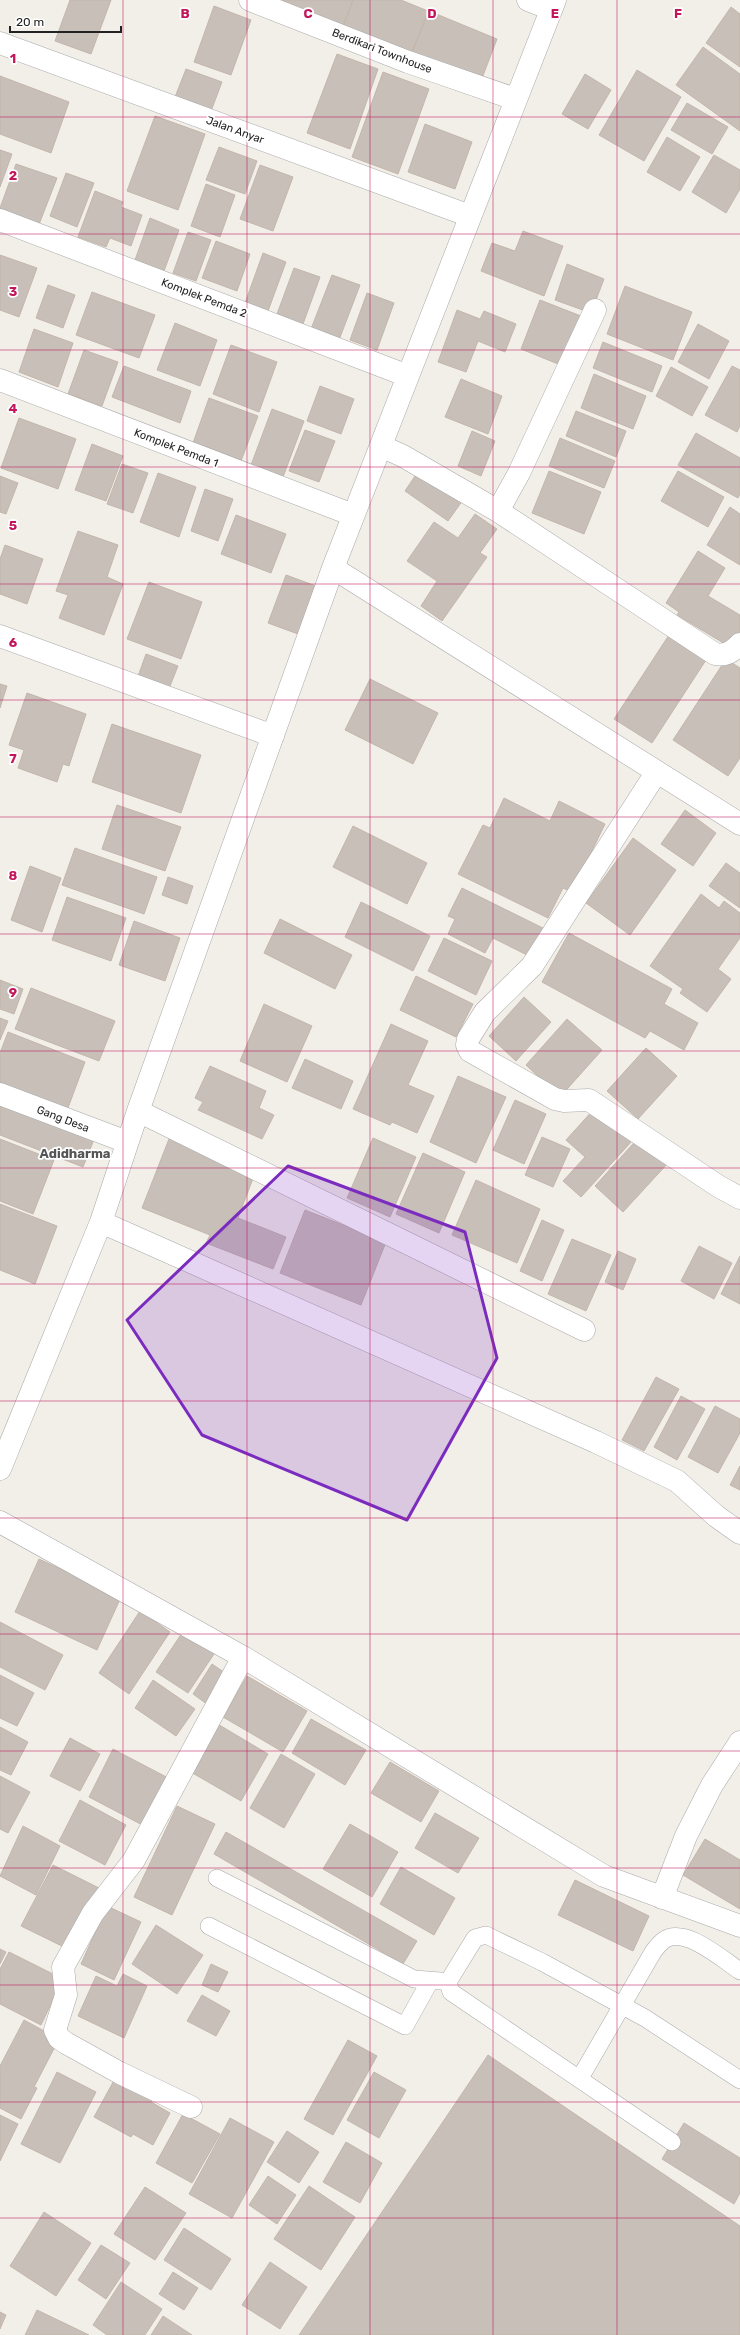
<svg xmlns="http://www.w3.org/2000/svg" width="740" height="2335" viewBox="0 0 740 2335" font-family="Rubik,sans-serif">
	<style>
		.building { fill: #c7bfb8; stroke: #c4b6ab }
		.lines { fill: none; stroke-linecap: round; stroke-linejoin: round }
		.service-casing { stroke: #a9a9a9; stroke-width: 18 }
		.minor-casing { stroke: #a9a9a9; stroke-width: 23 }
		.service { stroke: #fff; stroke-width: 17 }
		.minor { stroke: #fff; stroke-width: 22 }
		.marked { fill: #7b2cbf; fill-opacity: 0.2; stroke: #7b2cbf; stroke-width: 3; stroke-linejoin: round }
		.grid { fill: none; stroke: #c2185b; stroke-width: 1; stroke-opacity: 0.55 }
		.labels { text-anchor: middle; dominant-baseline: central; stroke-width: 3.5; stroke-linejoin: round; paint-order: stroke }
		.street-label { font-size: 11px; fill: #222; stroke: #fff }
		.quarter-label { font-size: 13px; font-weight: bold; fill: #555; stroke: #fff }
		.grid-label { font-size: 13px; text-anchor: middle; font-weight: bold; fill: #c2185b; stroke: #fff; stroke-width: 3.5; stroke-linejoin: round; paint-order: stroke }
	</style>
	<rect width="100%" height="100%" fill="#f2efe9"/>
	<!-- building -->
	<path class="building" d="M70,0H111L91,54L55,41Z
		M274,0H353L341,31Z
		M353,0H401L428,11L410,58L341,33Z
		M214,6L251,20L231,75L194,62Z
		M731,7L740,14V67L706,43Z
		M429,11L497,39L479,86L409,60Z
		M703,47L740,74V131L676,85Z
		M337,54L378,69L350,149L307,133Z
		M186,69L222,82L211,111L175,97Z
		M637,70L681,97L644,161L599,135Z
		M383,72L429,89L398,174L352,157Z
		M585,74L611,90L588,129L562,114Z
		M0,76L69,102L51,153L0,134Z
		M687,103L728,127L712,154L671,130Z
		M155,116L205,134L178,210L127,191Z
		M425,124L472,142L455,189L408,172Z
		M667,137L700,157L680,191L647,172Z
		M219,147L257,161L245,194L206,180Z
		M0,150L12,154L0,187Z
		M714,155L740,170V189L726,213L692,192Z
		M16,164L57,178L38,227L0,213V208Z
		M260,165L293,177L273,231L240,219Z
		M66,173L94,183L77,227L50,216Z
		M206,184L235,195L220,237L191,226Z
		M95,191L123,202L121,207L142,215L131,246L110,238L106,247L78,237Z
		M150,218L179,230L164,271L135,260Z
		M523,231L563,246L544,296L481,271L492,243L515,251Z
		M188,232L211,240L196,281L173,273Z
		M216,241L250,254L237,291L202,278Z
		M263,253L286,262L268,311L245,303Z
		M0,255L37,268L19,317L0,310Z
		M567,264L604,279L591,313L555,300Z
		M294,268L320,277L303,324L277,314Z
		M332,275L360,285L339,340L311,329Z
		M48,285L75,295L63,328L36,318Z
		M625,286L692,312L673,360L607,334Z
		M92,292L155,315L139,358L76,335Z
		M367,293L394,303L377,350L350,340Z
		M540,300L581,316L563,366L521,349Z
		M457,310L480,319L484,311L516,324L505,352L478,341L466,372L438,362Z
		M175,323L217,340L200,386L157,370Z
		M698,324L729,341L709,379L678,362Z
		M34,329L73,343L58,387L19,372Z
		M603,342L662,366L652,392L593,368Z
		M231,345L277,362L259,412L213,394Z
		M84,350L118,362L102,406L68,394Z
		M124,366L191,391L180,423L112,397Z
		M732,366L740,370V426L737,432L705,415Z
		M671,367L708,387L692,416L656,396Z
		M594,374L646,396L633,429L581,408Z
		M461,379L502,396L488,434L445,417Z
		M320,386L354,399L341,434L307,421Z
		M209,398L258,416L241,461L193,443Z
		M272,409L304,421L283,477L251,465Z
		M576,411L626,431L616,457L566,436Z
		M19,418L76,439L58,489L1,468Z
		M305,430L335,441L319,482L289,471Z
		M472,431L495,441L481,476L458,466Z
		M696,433L740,458V494L738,498L678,465Z
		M560,438L615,461L604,488L549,466Z
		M92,444L123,456L106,501L75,490Z
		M122,464L148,473L133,513L107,504Z
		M419,470L463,500L448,521L405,491Z
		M549,471L601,492L584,534L532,513Z
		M678,471L724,497L708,527L661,501Z
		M158,473L196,487L179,537L140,522Z
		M0,476L18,483L6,514L0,512Z
		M205,489L233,499L218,541L191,531Z
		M730,507L740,514V565L707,545Z
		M475,514L497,529L480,553L487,557L442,621L421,606L437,581L407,561L434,522L458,538Z
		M236,515L286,534L271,573L221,554Z
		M78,531L118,545L107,577L123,584L104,635L59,618L68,595L56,591Z
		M5,545L43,559L27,604L0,594V559Z
		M698,551L725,568L708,596L740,615V631L730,647L677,615L679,612L666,603Z
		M286,575L316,586L298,634L268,623Z
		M149,582L202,602L181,659L127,639Z
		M669,635L706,660L652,743L614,719Z
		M146,654L178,666L168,691L137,679Z
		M726,659L740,668V758L728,776L673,740Z
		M370,679L438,713L413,764L345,730Z
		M0,684L7,686L0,708Z
		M27,693L86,714L69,766L63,764L57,782L18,768L24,750L9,745Z
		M112,724L201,755L181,813L92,782Z
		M504,798L550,821L559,801L605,824L572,892L563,888L548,918L458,874L483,825L490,828Z
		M117,805L181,827L165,871L102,849Z
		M685,810L716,833L693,866L661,844Z
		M353,826L427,863L407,904L333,867Z
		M633,838L676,870L630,935L586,903Z
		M75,848L157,877L144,914L62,885Z
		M726,863L740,873V908L709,886Z
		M30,866L61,878L42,932L11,920Z
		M168,877L193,886L187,904L162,895Z
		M462,888L549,931L535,959L493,938L485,953L448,934L455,919L448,916Z
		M701,894L719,908L724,901L740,913V938L718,969L731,979L707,1012L680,993L683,989L650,966Z
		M67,897L126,918L111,961L52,940Z
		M361,902L430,936L413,971L345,937Z
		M280,919L352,955L335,989L264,953Z
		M134,921L180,938L165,981L119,965Z
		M569,933L672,989L664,1004L698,1023L684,1050L650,1031L645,1038L542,982Z
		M444,938L492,961L476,995L428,971Z
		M416,976L473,1004L456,1037L400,1010Z
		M0,980L23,989L14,1014L0,1009Z
		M31,988L115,1021L99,1061L15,1029Z
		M524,997L551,1022L516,1061L489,1036Z
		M264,1004L312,1026L287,1082L240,1061Z
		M0,1018L8,1021L0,1040Z
		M567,1019L602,1050L560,1097L526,1065Z
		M391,1024L428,1041L408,1085L434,1096L417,1133L392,1122L390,1125L353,1109Z
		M8,1032L85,1062L65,1116L0,1090V1053Z
		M646,1048L677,1076L638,1119L607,1091Z
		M305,1059L353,1081L341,1109L292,1088Z
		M210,1066L266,1091L259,1108L274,1115L262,1139L198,1110L203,1102L195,1098Z
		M458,1076L506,1097L476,1163L430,1142Z
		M0,1099L95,1137L83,1167L0,1135Z
		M515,1100L546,1114L524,1164L493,1150Z
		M595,1108L632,1141L581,1197L563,1181L585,1157L566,1140Z
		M640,1136L669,1162L623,1212L595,1186Z
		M542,1137L570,1149L553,1187L525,1175Z
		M373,1138L416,1157L390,1217L347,1198Z
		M0,1139L54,1160L33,1214L0,1201Z
		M169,1139L255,1173L238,1218L286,1237L273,1269L206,1243L210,1235L142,1208Z
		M423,1153L465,1172L439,1233L396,1214Z
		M476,1180L540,1209L517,1263L452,1235Z
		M0,1204L57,1226L35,1284L0,1270Z
		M305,1210L386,1242L361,1305L280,1273Z
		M542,1220L564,1230L542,1281L520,1271Z
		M572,1239L611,1255L586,1311L548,1294Z
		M699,1246L732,1263L714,1299L681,1281Z
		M618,1251L636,1259L623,1290L605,1282Z
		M740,1256V1304L721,1294Z
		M656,1377L679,1389L644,1451L622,1440Z
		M681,1396L705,1409L677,1460L654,1447Z
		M715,1406L740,1419V1433L718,1473L688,1457Z
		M740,1466V1490L730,1485Z
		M39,1559L121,1597L97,1650L15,1612Z
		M140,1611L170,1632L129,1694L99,1673Z
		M0,1622L63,1655L45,1690L0,1667Z
		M184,1630L216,1651L188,1693L156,1672Z
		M212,1664L231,1677L211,1707L193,1694Z
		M0,1675L34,1693L17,1726L0,1718Z
		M247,1676L307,1711L283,1752L223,1717Z
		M153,1680L195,1709L176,1736L135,1708Z
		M311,1719L366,1750L345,1785L292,1753Z
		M216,1723L268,1754L241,1801L189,1771Z
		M0,1727L28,1742L11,1775L0,1770Z
		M70,1738L100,1754L80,1791L50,1776Z
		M113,1749L174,1781L150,1829L89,1797Z
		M281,1754L315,1774L284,1828L250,1808Z
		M390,1762L439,1791L421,1822L371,1793Z
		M0,1776L30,1792L8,1833L0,1829Z
		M80,1800L126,1825L105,1865L59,1841Z
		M177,1806L215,1824L172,1915L134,1897Z
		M435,1813L479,1838L458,1873L415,1848Z
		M350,1824L398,1852L372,1897L323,1869Z
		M23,1826L60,1846L36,1895L0,1876Z
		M226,1832L417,1941L403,1964L214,1854Z
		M705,1839L740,1860V1909L683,1875Z
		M53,1865L101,1889L70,1950L21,1926Z
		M401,1867L455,1898L434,1935L380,1904Z
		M575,1880L649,1916L633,1951L558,1915Z
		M107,1906L141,1922L114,1980L81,1964Z
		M156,1925L203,1955L177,1994L132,1964Z
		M0,1949L6,1952L0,1964Z
		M9,1952L63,1979L41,2025L0,2004V1969Z
		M211,1964L228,1972L218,1992L202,1985Z
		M123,1974L147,1986L124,2038L78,2016L96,1976L117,1986Z
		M202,1995L230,2011L216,2036L187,2021Z
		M24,2020L59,2039L34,2087L37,2088L21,2119L0,2108V2066Z
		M348,2040L377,2056L333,2135L304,2119Z
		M488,2055L740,2226V2335H299Z
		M57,2072L96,2092L60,2163L21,2144Z
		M374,2072L406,2090L379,2138L347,2120Z
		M117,2075L154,2096L151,2102L170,2113L153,2145L133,2134L131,2137L94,2117Z
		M183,2114L220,2134L192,2183L156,2163Z
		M0,2115L18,2124L0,2161Z
		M230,2118L274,2142L232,2218L189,2194Z
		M684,2123L740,2158V2193L734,2204L662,2159Z
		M287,2131L319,2152L299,2183L267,2162Z
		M346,2142L382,2163L360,2203L323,2182Z
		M268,2176L296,2195L277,2224L249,2205Z
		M309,2186L355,2217L321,2270L274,2239Z
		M145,2187L186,2213L155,2260L114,2234Z
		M44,2212L91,2243L56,2296L10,2266Z
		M184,2228L231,2259L211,2290L164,2260Z
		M101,2245L130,2263L106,2299L78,2280Z
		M270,2262L307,2287L280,2329L242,2305Z
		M173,2272L198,2288L184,2310L159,2294Z
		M121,2282L162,2309L145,2335H107L93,2325Z
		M37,2310L89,2335H25Z
		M0,2312L6,2315L0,2329Z
		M163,2316L192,2335H151Z"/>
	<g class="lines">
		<!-- service casing -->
		<g class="service-casing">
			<path id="service" d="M217,1878L414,1979L440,1981
				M209,1926L405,2026L430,1981
				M580,2078L653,1952C656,1948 660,1943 664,1940C685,1926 722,1959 740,1971
				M672,2142L451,1992L448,1982L475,1938L486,1935L542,1962L645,2018L740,2080"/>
		</g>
		<!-- minor casing -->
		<g class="minor-casing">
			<path id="minor" d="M250,0L408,62L515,99
				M528,0L551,9
				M0,43L470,216
				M0,220L408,376
				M0,380L353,515
				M381,446L403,456L498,511L519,473L595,310
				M498,511L715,654C726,656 732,652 740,644
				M333,568L740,824
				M0,636L273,736
				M656,773L532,966L485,1012L468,1039L467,1045L470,1051L555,1099L564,1101L589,1100L718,1186L740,1198
				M0,1094L127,1142
				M138,1111L584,1330
				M101,1222L596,1442L677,1481L716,1516L740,1533
				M0,1469L101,1222L138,1111L333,568L555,0
				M0,1522L243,1657L604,1876L740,1926
				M662,1898L686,1836L712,1785L740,1742
				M191,2107L120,2073L66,2043L59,2038L55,2030L66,1995L63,1967L93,1913L134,1860L243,1657"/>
		</g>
		<!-- service -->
		<use href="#service" class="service"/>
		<!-- minor -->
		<use href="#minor" class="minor"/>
	</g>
	<!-- marked area -->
	<path class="marked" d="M288,1166L465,1232L497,1358L407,1520L202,1435L127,1320Z"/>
	<!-- grid -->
	<path class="grid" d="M123,0V2335M247,0V2335M370,0V2335M493,0V2335M617,0V2335M0,117H740M0,234H740M0,350H740M0,467H740M0,584H740M0,700H740M0,817H740M0,934H740M0,1051H740M0,1168H740M0,1284H740M0,1401H740M0,1518H740M0,1634H740M0,1751H740M0,1868H740M0,1985H740M0,2102H740M0,2218H740"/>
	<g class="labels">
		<!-- street labels -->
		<g class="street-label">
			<text transform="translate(382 51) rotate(21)">Berdikari Townhouse</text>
			<text transform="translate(235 130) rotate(20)">Jalan Anyar</text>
			<text transform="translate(204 298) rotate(21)">Komplek Pemda 2</text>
			<text transform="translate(176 448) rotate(21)">Komplek Pemda 1</text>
			<text transform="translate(63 1119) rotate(21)">Gang Desa</text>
		</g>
		<!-- quarter labels -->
		<g class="quarter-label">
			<text x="75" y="1153">Adidharma</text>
		</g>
	</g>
	<g class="grid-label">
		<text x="185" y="18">B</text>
		<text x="308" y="18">C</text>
		<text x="432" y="18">D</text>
		<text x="555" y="18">E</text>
		<text x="678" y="18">F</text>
		<text x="13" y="63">1</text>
		<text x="13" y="180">2</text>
		<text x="13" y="296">3</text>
		<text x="13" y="413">4</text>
		<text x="13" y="530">5</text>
		<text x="13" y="647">6</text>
		<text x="13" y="763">7</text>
		<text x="13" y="880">8</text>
		<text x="13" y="997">9</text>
	</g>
	<!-- scale -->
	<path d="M10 26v6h111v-6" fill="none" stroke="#222222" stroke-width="2"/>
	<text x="16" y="26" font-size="12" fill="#222222" stroke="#ffffff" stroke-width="3" paint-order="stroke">20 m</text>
</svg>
